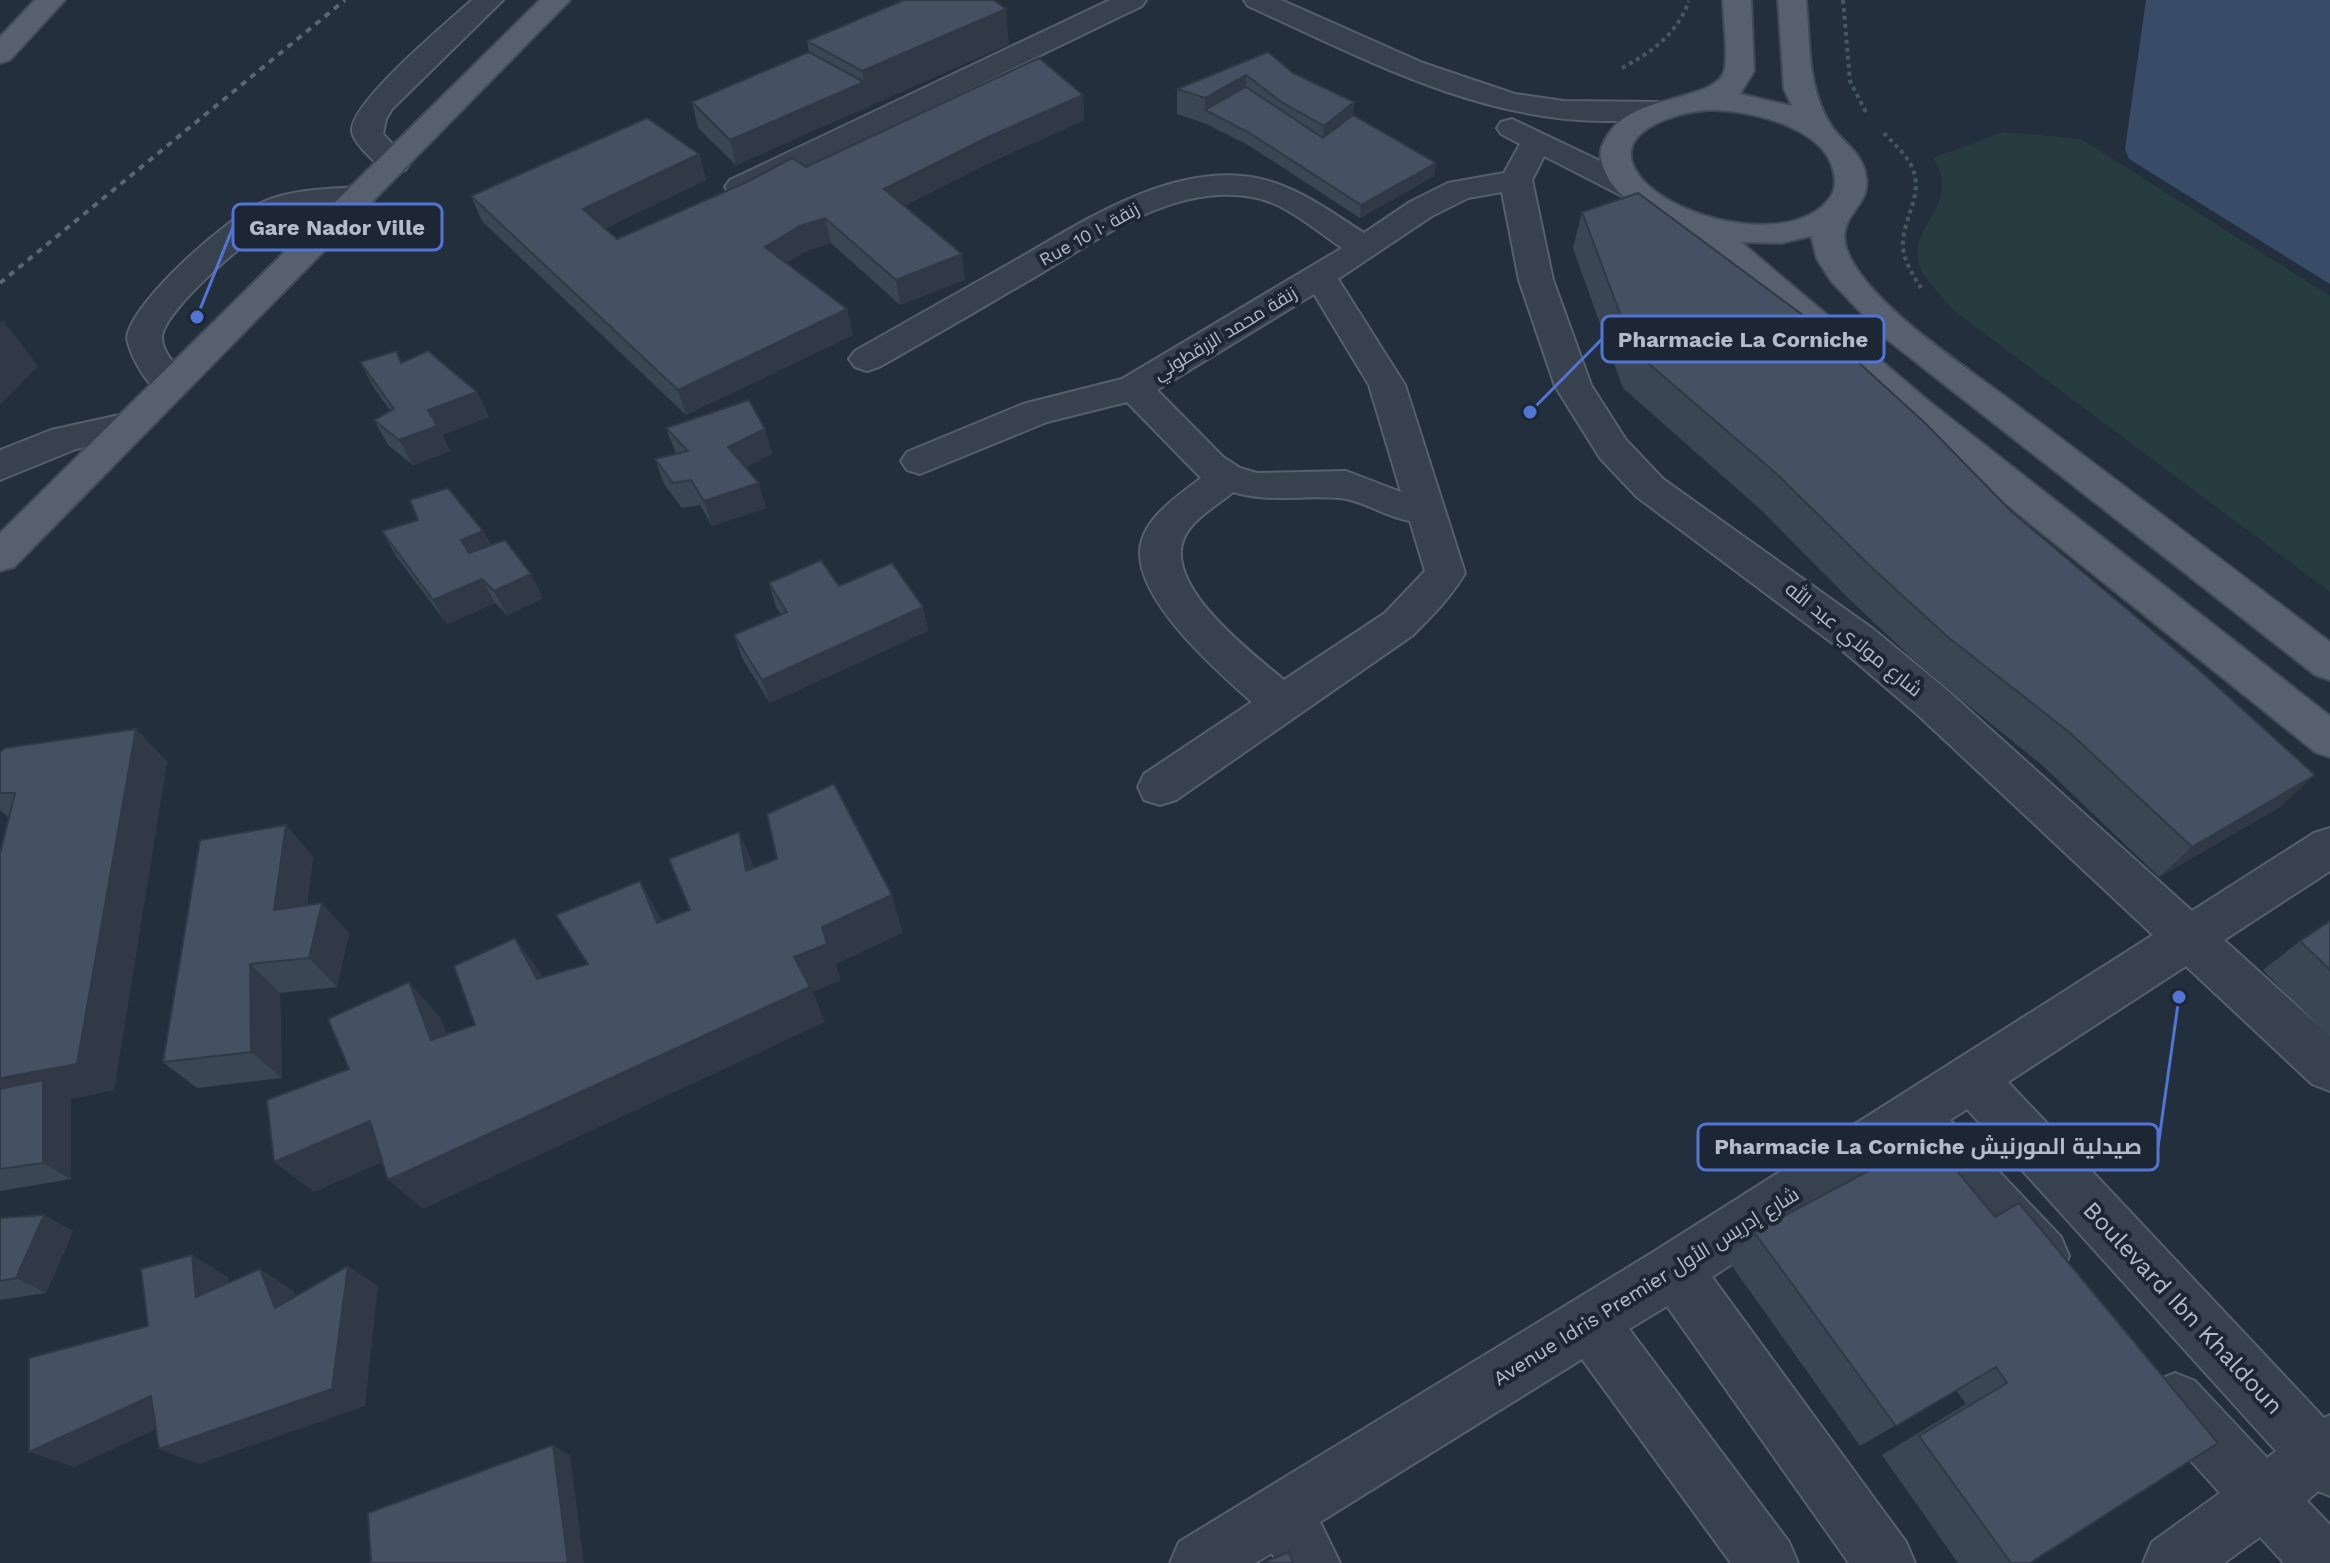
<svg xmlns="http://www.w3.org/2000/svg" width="2330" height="1563" viewBox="0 0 2330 1563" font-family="'Work Sans',Cairo,sans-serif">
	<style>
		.green { fill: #263c3f }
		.water { fill: #394c67 }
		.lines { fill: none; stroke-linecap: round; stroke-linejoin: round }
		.minor-casing { stroke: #565f6c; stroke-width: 4 }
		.major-casing { stroke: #414a57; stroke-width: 4 }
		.path { stroke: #44595c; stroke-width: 4; stroke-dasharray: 4 4; stroke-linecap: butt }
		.minor { fill: #38414e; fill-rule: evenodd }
		.major { fill: #56606e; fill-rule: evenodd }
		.rail { stroke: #5a6575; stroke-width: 4; stroke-dasharray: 6 6; stroke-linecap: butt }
		.wall { fill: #3b4654 }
		.shaded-wall { fill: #303945 }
		.building { fill: #455162; stroke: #303945; stroke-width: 2 }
		.labels { text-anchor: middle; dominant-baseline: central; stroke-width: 8; stroke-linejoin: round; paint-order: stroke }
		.far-street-label { font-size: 18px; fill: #b4bcc9; stroke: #1d2633 }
		.street-label { font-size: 20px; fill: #b4bcc9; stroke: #1d2633 }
		.near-street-label { font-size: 24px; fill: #b4bcc9; stroke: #1d2633 }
		.leader { fill: none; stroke: #5274d3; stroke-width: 3 }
		.callout-dot { fill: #5274d3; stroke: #1d2633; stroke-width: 3 }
		.callout { fill: #1d2633; stroke: #5274d3; stroke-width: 3 }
		.callout-label { font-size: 22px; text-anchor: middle; font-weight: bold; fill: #b4bcc9 }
	</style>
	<rect width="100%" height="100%" fill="#242f3e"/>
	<!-- green -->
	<path class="green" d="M2003,132L2081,139L2330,296V592L1953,310C1942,296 1924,280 1919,264C1908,223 1964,204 1933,158Z"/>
	<!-- water -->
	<path class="water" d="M2146,0H2330V284L2129,159L2125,149Z"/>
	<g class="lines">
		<!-- minor casing -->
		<g class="minor-casing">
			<path id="minor" d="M472,0H503L392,109L386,119L383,134L410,163L405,170C388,174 380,168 368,155C363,150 352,139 352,130C352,101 449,21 472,0Z
				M1110,0H1146L1142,6L752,194L741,197L730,194L725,187L730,180Z
				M1244,0H1281L1423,63L1515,94L1564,101L1657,102L1668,105L1672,111L1668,117C1648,122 1627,121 1607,121C1478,121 1363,58 1248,6Z
				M1512,119L1644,182L1649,189L1644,196L1633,199L1622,196L1544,156L1532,180L1553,280L1591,385L1626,440L1663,479L1873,629L1948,691L2192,911L2314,833L2330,828V871L2224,940L2330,1036V1091L2312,1084L2186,966L2008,1082L2324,1418L2330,1415V1496L2318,1491L2307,1501L2330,1525V1563H2284L2260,1537L2224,1563H2143L2152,1542L2220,1493L2155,1421L2147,1401L2155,1381L2175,1373L2195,1381L2267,1458L2276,1451L1967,1109L1950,1120L2061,1237L2069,1256L2061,1275L2042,1283L2023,1275L1908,1148L1712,1277L1906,1542L1915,1563H1849L1667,1306L1629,1329L1789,1542L1798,1563H1731L1582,1359L1320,1522L1340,1563H1277L1272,1553L1255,1563H1170L1179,1542L1655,1251L2153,935L1918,715L1843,651L1637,497L1600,458L1555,386L1519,280L1502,192L1468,198L1432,216L1338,279L1405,385L1465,573C1451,597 1433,615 1413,635L1176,800L1160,805L1144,800L1138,787L1144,774L1252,702C1217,671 1139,603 1140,552C1141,519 1178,496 1201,478L1127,402L1047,422L920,474L907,470L901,461L907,452L1023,404L1122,379L1342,248C1315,230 1285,202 1252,197C1171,182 1094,243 1028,281C978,310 929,339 879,367L867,371L855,367L849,359L855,351C906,322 957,293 1009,264C1078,225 1166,164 1251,177C1294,184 1328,210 1364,233L1410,202L1448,183L1504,173L1520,144L1501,134L1497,128L1501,122ZM1314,294L1369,385L1401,492L1346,471L1257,473L1240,468L1223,457L1157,390ZM1233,492C1269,503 1302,495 1339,498C1360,499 1386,517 1410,521L1425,571L1385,613L1284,680C1252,653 1163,586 1184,538C1192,519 1218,505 1233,492Z
				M360,187L371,190L376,197L371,204C344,211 313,205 286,216C261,226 161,311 162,338C163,357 182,369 191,384L186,392C177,395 169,398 161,393C145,383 130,355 127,338C131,302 229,216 263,202C293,189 328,189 360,187Z
				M133,412L146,415L151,424L146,433L76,449L0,480V451L3,449L51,430Z"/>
		</g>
		<!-- major casing -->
		<g class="major-casing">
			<path id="major" d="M35,0H65L10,60L0,63V37Z
				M540,0H570L14,567L0,571V533Z
				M1723,0H1751L1754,71L1740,94L1792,106L1784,89L1778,0H1806C1810,41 1807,87 1830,124C1842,143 1863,152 1866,177C1872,211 1827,216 1852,261C1880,312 1968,368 2015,404C2120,483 2225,562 2330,642V680L2315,675L1884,337L1831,281L1817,259L1811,236L1781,243L1741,242L1931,403L2330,716V757L2315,752C2166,631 2015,514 1868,390C1825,354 1785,314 1742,277C1725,262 1708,247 1690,236C1657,215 1610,203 1601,159C1599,149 1604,140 1610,132C1636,94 1714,101 1724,72C1729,56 1723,18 1723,0ZM1708,110C1746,109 1822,126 1833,169C1836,180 1836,189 1830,198C1793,248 1675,220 1641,178C1604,133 1676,112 1708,110Z"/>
		</g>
		<!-- path -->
		<path class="path" d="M1843,0L1850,81L1867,114
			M1622,68C1652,52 1677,34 1689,1
			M1884,133C1894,144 1906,154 1912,167C1925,196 1901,219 1903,248C1905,263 1913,275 1921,288"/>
		<!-- minor -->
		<use href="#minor" class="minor"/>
		<!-- major -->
		<use href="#major" class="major"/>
		<!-- rail -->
		<path class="rail" d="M0,283L345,0"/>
	</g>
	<!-- wall -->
	<path class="wall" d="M807,41L1009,44L736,165L698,128L692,102L809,52Z
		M1268,52L1293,73L1354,102L1353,115L1436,163L1434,176L1360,218L1248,145L1204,123L1177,114V89Z
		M1083,95L1084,120L989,163L904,206L965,280L900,305L831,243L806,251L786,263L847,309L853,335L686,415L482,221L471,196L699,154L706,180L605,228L617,239L806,167Z
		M1582,212L2280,807L2159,877L2042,765L1927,672L1850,600L1761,510L1623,388L1573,248Z
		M360,362L402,363L477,392L489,417L442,435L450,451L413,465L388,445L374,420L390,410L374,388Z
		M666,428L772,454L745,467L766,508L712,526L700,505L682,508L664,484L655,459L676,454Z
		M382,531H483L491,545L543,598L507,615L495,603L447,624L396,556Z
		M769,583L839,586L923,607L928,631L770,703L742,658L734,635L781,614L776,607Z
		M0,752L167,761L114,1090L71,1099V1179L0,1191V854L9,818L0,810Z
		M313,856L307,905L349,933L337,987L280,993L282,1078L197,1088L163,1062Z
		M2330,921V1037L2263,970L2300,941Z
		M44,1215L73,1231L46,1293L0,1300V1218Z
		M1995,1217L2030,1563H1958L1882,1455L1966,1404L1956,1390L1860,1446L1727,1259L1754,1232Z"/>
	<!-- shaded-wall -->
	<path class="shaded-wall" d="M1006,9L1009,44L736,165L730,140L864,82L862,71Z
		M1246,75L1245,100L1205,110V98Z
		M1083,95L1084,120L989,163L888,214L884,189L986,138Z
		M1354,102L1351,128L1322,151L1324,126Z
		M699,154L706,180L592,235L583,209Z
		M1436,163L1434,176L1360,218L1361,205Z
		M825,218L831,243L806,251L771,273L765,247L800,226Z
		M962,254L965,280L900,305L896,280Z
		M847,309L853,335L686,415L678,390Z
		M3,320L38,366L0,405V323Z
		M477,392L489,417L442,435L450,451L413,465L399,440L428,410Z
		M765,429L772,454L736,472L728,447Z
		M759,483L766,508L712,526L704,501Z
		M483,531L496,556L475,565L461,540Z
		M531,574L543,598L507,615L494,591Z
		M482,579L495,603L447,624L433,600Z
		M923,607L928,631L770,703L762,680Z
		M136,729L167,761L114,1090L71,1099V1179L43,1163L0,1112V1078Z
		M2315,775L2280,807L2159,877L2192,847Z
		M286,825L313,856L302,939L274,910Z
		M739,832L756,871H746Z
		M640,881L661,919L678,960L657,923Z
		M892,895L903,933L836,964L841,980L813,992L825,1022L423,1209L388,1180L794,957L822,927Z
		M322,903L349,933L337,987L309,958Z
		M515,938L542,975L563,1015L537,979Z
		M250,964L280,993L282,1078L251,1052Z
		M409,982L441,1018L463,1074L431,1040Z
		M370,1121L405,1152L314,1192L274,1162Z
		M44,1215L73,1231L46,1293L16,1278Z
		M192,1255L228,1277L233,1317L196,1297Z
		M348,1266L378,1286L365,1406L199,1464L159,1449Z
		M260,1269L293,1290L308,1328L275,1308Z
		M151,1396L191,1413L74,1467L29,1452Z
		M553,1445L570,1455L584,1563H568Z"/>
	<!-- building -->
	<path class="building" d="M904,0H994L1006,9L862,71L807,41Z
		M809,52L864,82L730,140L692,102Z
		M1268,52L1293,73L1354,102L1324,126L1280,101L1246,75L1205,98L1177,89Z
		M1039,58L1083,95L986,138L884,189L962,254L896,280L825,218L800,226L765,247L847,309L678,390L471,196L647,118L699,154L583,209L617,239L747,182L792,158L806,167Z
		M1246,87L1323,138L1353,115L1436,163L1361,205L1248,132L1205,110Z
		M1638,193L1823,330L1925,423L2012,512L2197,668L2315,775L2192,847L2069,732L1949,638L1869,565L1778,475L1634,351L1582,212Z
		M396,351L401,363L428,351L477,392L428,410L437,426L399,440L374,420L394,409L360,362Z
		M749,400L765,429L728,447L759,483L704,501L691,480L673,483L655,459L688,451L666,428Z
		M448,488L483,531L461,540L469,553L505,540L531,574L494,591L482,579L433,600L382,531L418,520L410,500Z
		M821,560L839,586L892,563L923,607L762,680L734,635L787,612L769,583Z
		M136,729L77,1064L0,1078V854L15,793H0V752L5,748Z
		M834,784L892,895L822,927L827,944L794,957L810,987L388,1180L370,1121L274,1162L267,1100L349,1069L328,1019L409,982L431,1040L475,1025L454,966L515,938L537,979L588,964L556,915L640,881L657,923L690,910L669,859L739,832L746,871L777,859L767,814Z
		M286,825L274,910L322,903L309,958L250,964L251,1052L163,1062L200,840Z
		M2330,921V970L2300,941Z
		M43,1080V1163L0,1169V1089Z
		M1930,1138L1995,1217L2019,1203L2218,1443L2030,1563H2011L1919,1436L2007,1383L1996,1367L1896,1426L1754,1232Z
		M44,1215L16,1278L0,1281V1218Z
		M192,1255L196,1297L260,1269L275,1308L348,1266L332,1389L159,1449L151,1396L29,1452V1358L148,1326L141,1269Z
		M553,1445L568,1563H371L368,1513Z
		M1289,1552L1293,1563H1262Z"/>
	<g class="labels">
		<!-- far-street labels -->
		<g class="far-street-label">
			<text transform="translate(1089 234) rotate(-29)">Rue 10 زنقة ١٠</text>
			<text transform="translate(1225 333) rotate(-31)">زنقة محمد الزرقطوني</text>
		</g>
		<!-- street labels -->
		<g class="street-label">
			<text transform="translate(1854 639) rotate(39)">شارع مولاي عبد الله</text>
			<text transform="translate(1646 1286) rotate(-32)">Avenue Idris Premier شارع إدريس الأول</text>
		</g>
		<!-- near-street labels -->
		<g class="near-street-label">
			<text transform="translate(2183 1308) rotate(47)">Boulevard Ibn Khaldoun</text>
		</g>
	</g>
	<!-- callouts -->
	<path class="leader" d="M197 317L233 227M1530 412L1602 339M2179 997L2158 1147"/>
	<g class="callout-dot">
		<circle cx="197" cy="317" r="8"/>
		<circle cx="1530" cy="412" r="8"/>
		<circle cx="2179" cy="997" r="8"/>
	</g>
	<g class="callout">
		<rect x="233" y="204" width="209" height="46" rx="8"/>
		<rect x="1602" y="316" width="282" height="46" rx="8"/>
		<rect x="1698" y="1124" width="460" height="46" rx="8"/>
	</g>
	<g class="callout-label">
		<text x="337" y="235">Gare Nador Ville</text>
		<text x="1743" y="347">Pharmacie La Corniche</text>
		<text x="1928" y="1154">Pharmacie La Corniche صيدلية المورنيش</text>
	</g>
</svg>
